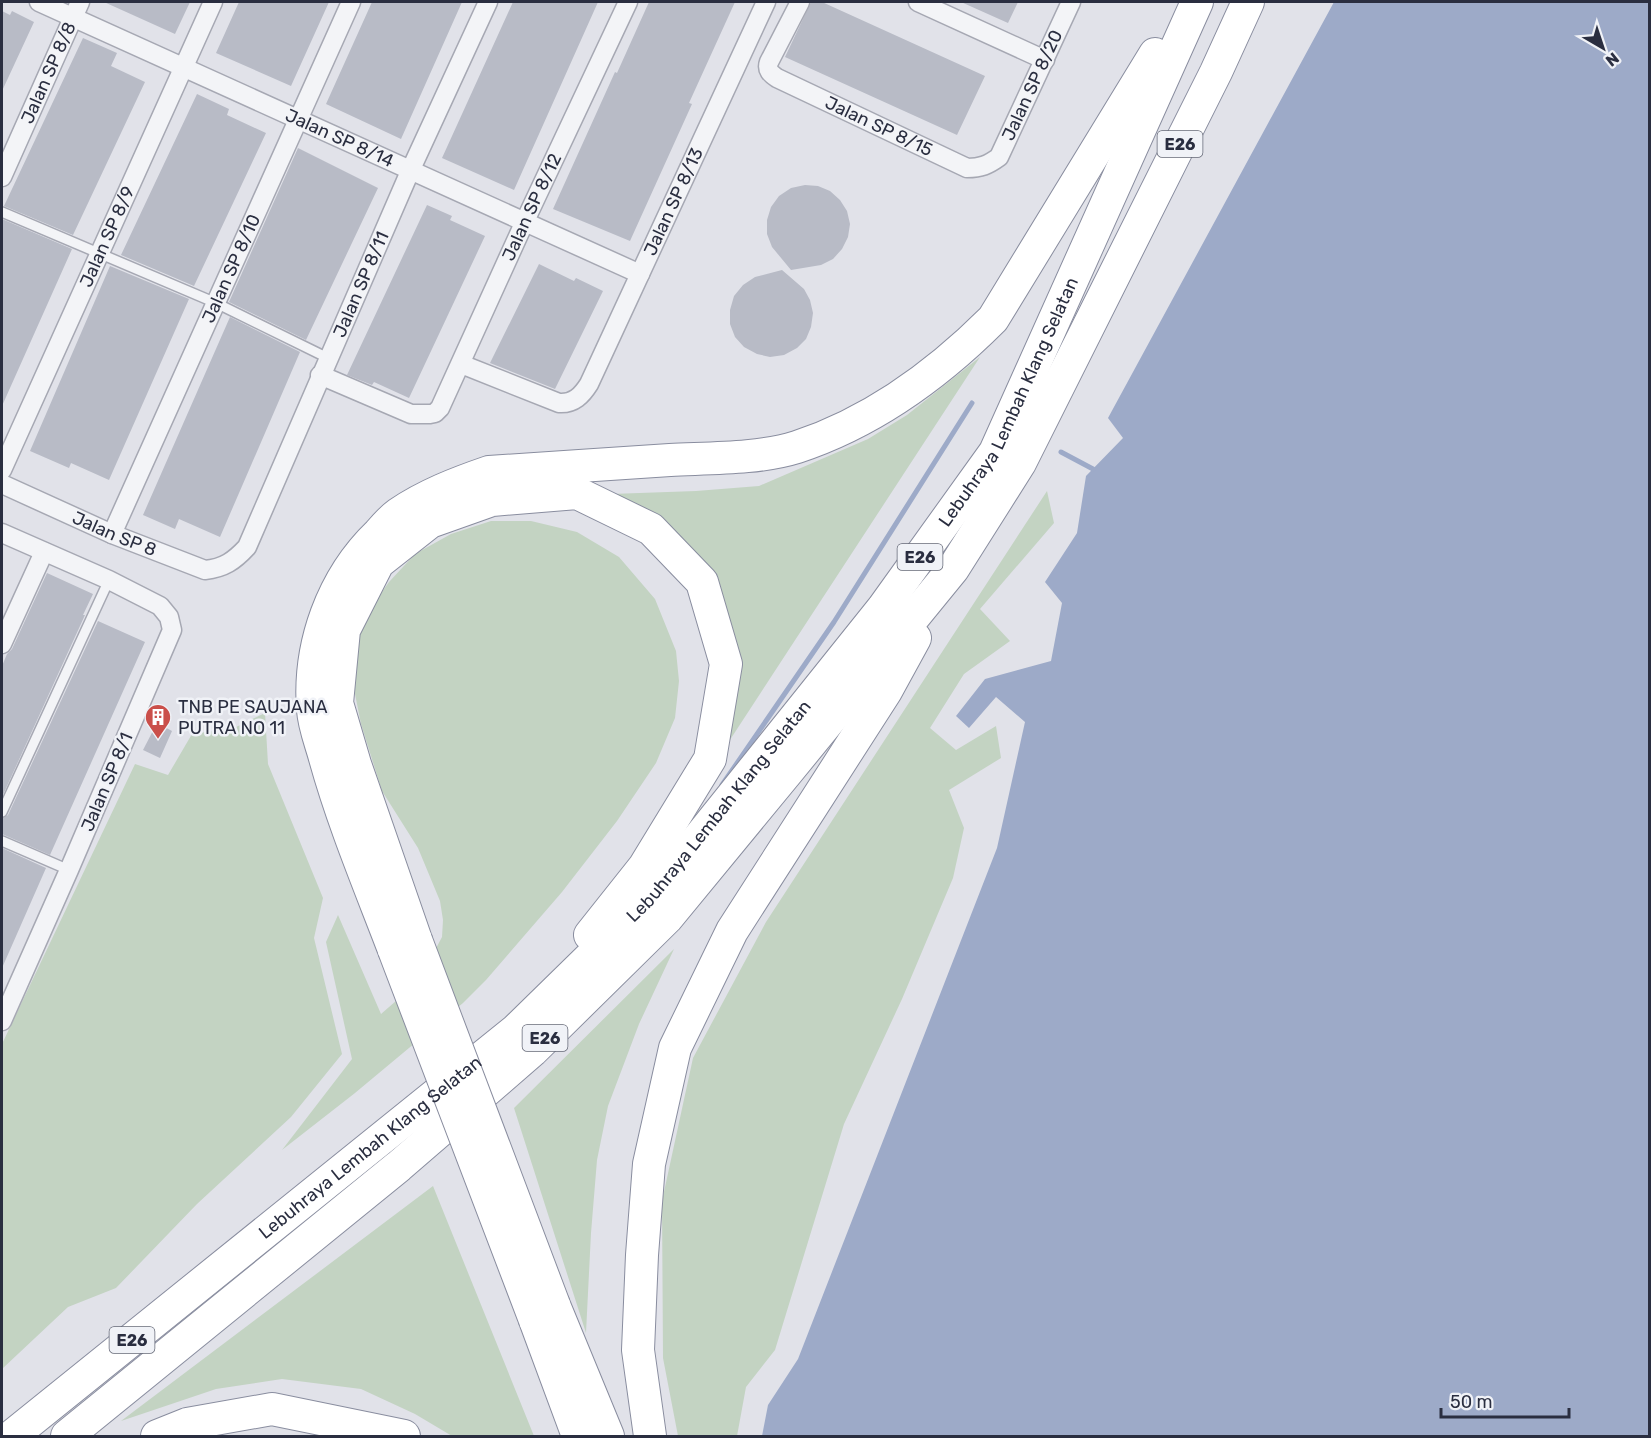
<svg xmlns="http://www.w3.org/2000/svg" width="1651" height="1438" viewBox="0 0 1651 1438" font-family="Rubik,sans-serif">
	<style>
		.green { fill: #c3d3c2 }
		.water { fill: #9daac8 }
		.lines { fill: none; stroke-linecap: round; stroke-linejoin: round }
		.stream { stroke: #9daac8; stroke-width: 5 }
		.building { fill: #b8bbc6 }
		.lane-casing { stroke: #a6a8b3; stroke-width: 12 }
		.street-casing { stroke: #a6a8b3; stroke-width: 21 }
		.highway-casing { stroke: #898d9f; stroke-width: 34 }
		.lane { stroke: #f3f4f7; stroke-width: 9 }
		.street { stroke: #f3f4f7; stroke-width: 18 }
		.highway { stroke: #fff; stroke-width: 32 }
		.highway-bridge-casing { stroke: #898d9f; stroke-width: 34; stroke-linecap: butt }
		.highway-bridge { stroke: #fff; stroke-width: 32 }
		.labels { text-anchor: middle; dominant-baseline: central; stroke-width: 5; stroke-linejoin: round; paint-order: stroke }
		.shield { fill: #f0f2f7; stroke: #656977; stroke-width: 1.5 }
		.shield-label { font-size: 16px; font-weight: bold; fill: #2a2e40 }
		.street-label { font-size: 18px; fill: #2a2e40; stroke: #f0f2f7 }
		.poi-label { font-size: 18px; fill: #2a2e40; stroke: #f0f2f7; text-anchor: start }
	</style>
	<rect width="100%" height="100%" fill="#e1e2e9"/>
	<!-- green -->
	<path class="green" d="M980,357L724,749L710,578L611,494L696,491L759,486L868,439L907,415Z
		M1047,491L1054,523L980,609L1010,641L964,674L930,728L956,750L996,726L1001,758L949,790L964,828L953,878L902,999L844,1124L775,1350L746,1387L737,1436H678L663,1358L662,1201L693,1058L766,922Z
		M491,521H531L577,532L619,557L655,599L676,651L679,681L675,718L656,763L617,821L562,892L486,980L463,1003L355,1093L282,1150L352,1059L326,942L338,915L381,1014L435,967L433,954L442,937L443,920L440,901L418,848L382,791L361,724L352,679L357,642L367,613L389,582L415,554L451,534Z
		M265,713L268,764L323,898L314,938L342,1054L291,1117L197,1204L116,1288L68,1307L2,1369V1044L135,764L168,775L192,734L234,728Z
		M674,949L639,1024L608,1106L597,1160L591,1233L586,1333L514,1108Z
		M433,1186L534,1436H452L415,1414L361,1389L282,1379L216,1389L121,1421Z"/>
	<!-- water -->
	<path class="water" d="M1334,2H1649V1436H762L768,1405L798,1359L997,848L1025,722L996,697L969,728L956,716L985,679L1051,661L1062,603L1045,582L1077,533L1086,476L1123,438L1108,418Z"/>
	<g class="lines">
		<!-- stream -->
		<path class="stream" d="M1061,452L1093,469
			M722,785L834,622L972,403"/>
	</g>
	<!-- building -->
	<path class="building" d="M104,2H190L175,34Z
		M239,2H329L291,86L216,53Z
		M372,2H462L401,139L326,104Z
		M513,2H598L514,190L442,158Z
		M649,2H735L689,103L692,104L630,241L553,209L615,72L617,73Z
		M811,2H822L985,76L957,135L785,57Z
		M961,2H1018L1008,23Z
		M2,11L10,15L12,11L34,22L2,91Z
		M83,38L117,53L111,66L145,82L73,235L4,206Z
		M197,94L229,109L227,115L266,133L194,286L121,255Z
		M298,148L378,188L306,340L229,302Z
		M805,185L818,186L830,191L840,200L847,211L850,224L848,237L842,249L833,259L821,265L791,270L772,247L767,234V220L771,207L779,196L791,188Z
		M427,205L452,216L450,220L485,236L409,398L374,382L372,385L347,375Z
		M2,219L72,249L2,406Z
		M539,264L574,281L576,278L603,291L555,389L490,363Z
		M110,266L189,299L109,480L71,463L69,468L30,451Z
		M782,270L804,289L810,300L813,313L811,327L806,339L797,348L784,355L770,357L757,354L744,347L735,337L730,324V310L734,296L743,285L755,277Z
		M230,317L300,352L220,537L179,519L175,529L143,515Z
		M47,573L93,594L83,615H85L2,797V666L7,654L12,649Z
		M98,621L145,642L50,855L2,834V819L8,815Z
		M157,723L172,731L160,758L143,750Z
		M2,848L46,868L2,968Z"/>
	<g class="lines">
		<!-- lane casing -->
		<g class="lane-casing">
			<path id="lane" d="M2,212L216,303L328,358
				M2,812L109,580
				M2,841L69,870"/>
		</g>
		<!-- street casing -->
		<g class="street-casing">
			<g id="street">
				<path id="s1" d="M39,2L640,274"/>
				<path id="s2" d="M800,2L769,62C766,70 771,74 777,78L967,168C981,168 988,165 999,157L1071,2"/>
				<path d="M918,2L1045,60"/>
				<path id="s3" d="M2,177L80,2"/>
				<path id="s4" d="M461,364L559,403C574,404 582,395 589,384L766,2"/>
				<path id="s5" d="M320,375L411,414H430L435,413L440,408L525,221L628,2"/>
				<path id="s6" d="M2,470L213,2"/>
				<path id="s7" d="M2,484L112,534L205,570C224,568 234,561 247,547L411,169L488,2"/>
				<path d="M2,533L109,580L160,606L169,617L172,630L69,870L2,1021"/>
				<path id="s8" d="M112,534L351,2"/>
				<path d="M2,644L44,552"/>
			</g>
		</g>
		<!-- highway casing -->
		<g class="highway-casing">
			<g id="highway">
				<path d="M416,940L355,764L337,703L344,630L378,563L430,522L492,500L577,493L651,529L702,582L726,664L710,759L644,867L590,935"/>
				<path d="M394,950C370,887 343,823 325,758C321,743 314,726 313,710C308,645 332,578 379,533C385,526 391,519 398,514C426,495 457,483 489,472C549,468 610,464 670,460C710,458 759,459 797,447C873,422 937,375 993,319L1155,54"/>
				<path d="M554,1305L608,1436"/>
				<path d="M535,1320L578,1436"/>
				<path id="s9" d="M12,1436L516,1030L649,900L883,608L995,452L1197,2"/>
				<path d="M67,1436L399,1166L532,1051L667,918L788,771L953,569L1020,463L1216,72L1248,2"/>
				<path d="M157,1436L187,1424L272,1409L404,1436"/>
				<path d="M650,1436L638,1350L642,1255L649,1164L675,1048L732,931L886,691L915,638"/>
			</g>
		</g>
		<!-- lane -->
		<use href="#lane" class="lane"/>
		<!-- street -->
		<use href="#street" class="street"/>
		<!-- highway -->
		<use href="#highway" class="highway"/>
		<!-- highway-bridge casing -->
		<g class="highway-bridge-casing">
			<path id="highway-bridge" d="M416,940L554,1305
				M394,950L535,1320"/>
		</g>
		<!-- highway-bridge -->
		<use href="#highway-bridge" class="highway-bridge"/>
	</g>
	<!-- icons -->
	<defs>
		<g id="building-pin" transform="scale(1.35)"><path d="M0 17L-7.5 6A9.5 9.5 0 1 1 7.5 6Z" fill="#ca4f4a" stroke="#f0f2f7"/><path d="M-4-6H4V6H1V3H-1V6H-4ZM-2.5-4.3h1.7v1.8h-1.7ZM.8-4.3h1.7v1.8H.8ZM-2.5-1h1.7V.8h-1.7ZM.8-1h1.7V.8H.8Z" fill="#fff"/></g>
	</defs>
	<g fill-rule="evenodd">
		<use href="#building-pin" x="158" y="717"/>
	</g>
	<g class="labels">
		<!-- shield labels -->
		<g class="shield">
			<rect x="1157.5" y="131" width="45" height="26" rx="4.5"/>
			<rect x="897.5" y="544" width="45" height="26" rx="4.5"/>
			<rect x="522.5" y="1025" width="45" height="26" rx="4.5"/>
			<rect x="109.5" y="1327" width="45" height="26" rx="4.5"/>
		</g>
		<g class="shield-label">
			<text x="1180" y="144">E26</text>
			<text x="920" y="557">E26</text>
			<text x="545" y="1038">E26</text>
			<text x="132" y="1340">E26</text>
		</g>
		<!-- street labels -->
		<g class="street-label">
			<text stroke="none"><textPath href="#s3" startOffset="114">Jalan SP 8/8</textPath></text>
			<text stroke="none"><textPath href="#s2" startOffset="411">Jalan SP 8/20</textPath></text>
			<text stroke="none"><textPath href="#s2" startOffset="200">Jalan SP 8/15</textPath></text>
			<text stroke="none"><textPath href="#s1" startOffset="330">Jalan SP 8/14</textPath></text>
			<text stroke="none"><textPath href="#s4" startOffset="344">Jalan SP 8/13</textPath></text>
			<text stroke="none"><textPath href="#s5" startOffset="351">Jalan SP 8/12</textPath></text>
			<text stroke="none"><textPath href="#s6" startOffset="256">Jalan SP 8/9</textPath></text>
			<text stroke="none"><textPath href="#s8" startOffset="291">Jalan SP 8/10</textPath></text>
			<text stroke="none"><textPath href="#s7" startOffset="556">Jalan SP 8/11</textPath></text>
			<text stroke="none"><textPath href="#s9" startOffset="1450">Lebuhraya Lembah Klang Selatan</textPath></text>
			<text stroke="none"><textPath href="#s7" startOffset="123">Jalan SP 8</textPath></text>
			<text transform="translate(107 782) rotate(-67)">Jalan SP 8/1</text>
			<text stroke="none"><textPath href="#s9" startOffset="946">Lebuhraya Lembah Klang Selatan</textPath></text>
			<text stroke="none"><textPath href="#s9" startOffset="460">Lebuhraya Lembah Klang Selatan</textPath></text>
		</g>
		<!-- poi labels -->
		<g class="poi-label">
			<text x="178" y="707">TNB PE SAUJANA<tspan x="178" dy="21">PUTRA NO 11</tspan></text>
		</g>
	</g>
	<!-- border -->
	<rect width="1651" height="1438" fill="none" stroke="#2a2e40" stroke-width="6"/>
	<!-- north arrow -->
	<g transform="translate(1603 48) rotate(141)" stroke="#f0f2f7" stroke-width="4.5" paint-order="stroke">
	<path d="M0-4.5L10 22L0 15L-10 22Z" fill="#2a2e40"/>
	<text y="-9" font-size="16" font-weight="bold" text-anchor="middle" fill="#2a2e40">N</text>
	</g>
	<!-- scale -->
	<path d="M1441 1408v9h128v-9" fill="none" stroke="#2a2e40" stroke-width="3"/>
	<text x="1450" y="1408" font-size="18" fill="#2a2e40" stroke="#f0f2f7" stroke-width="4.5" paint-order="stroke">50 m</text>
</svg>
